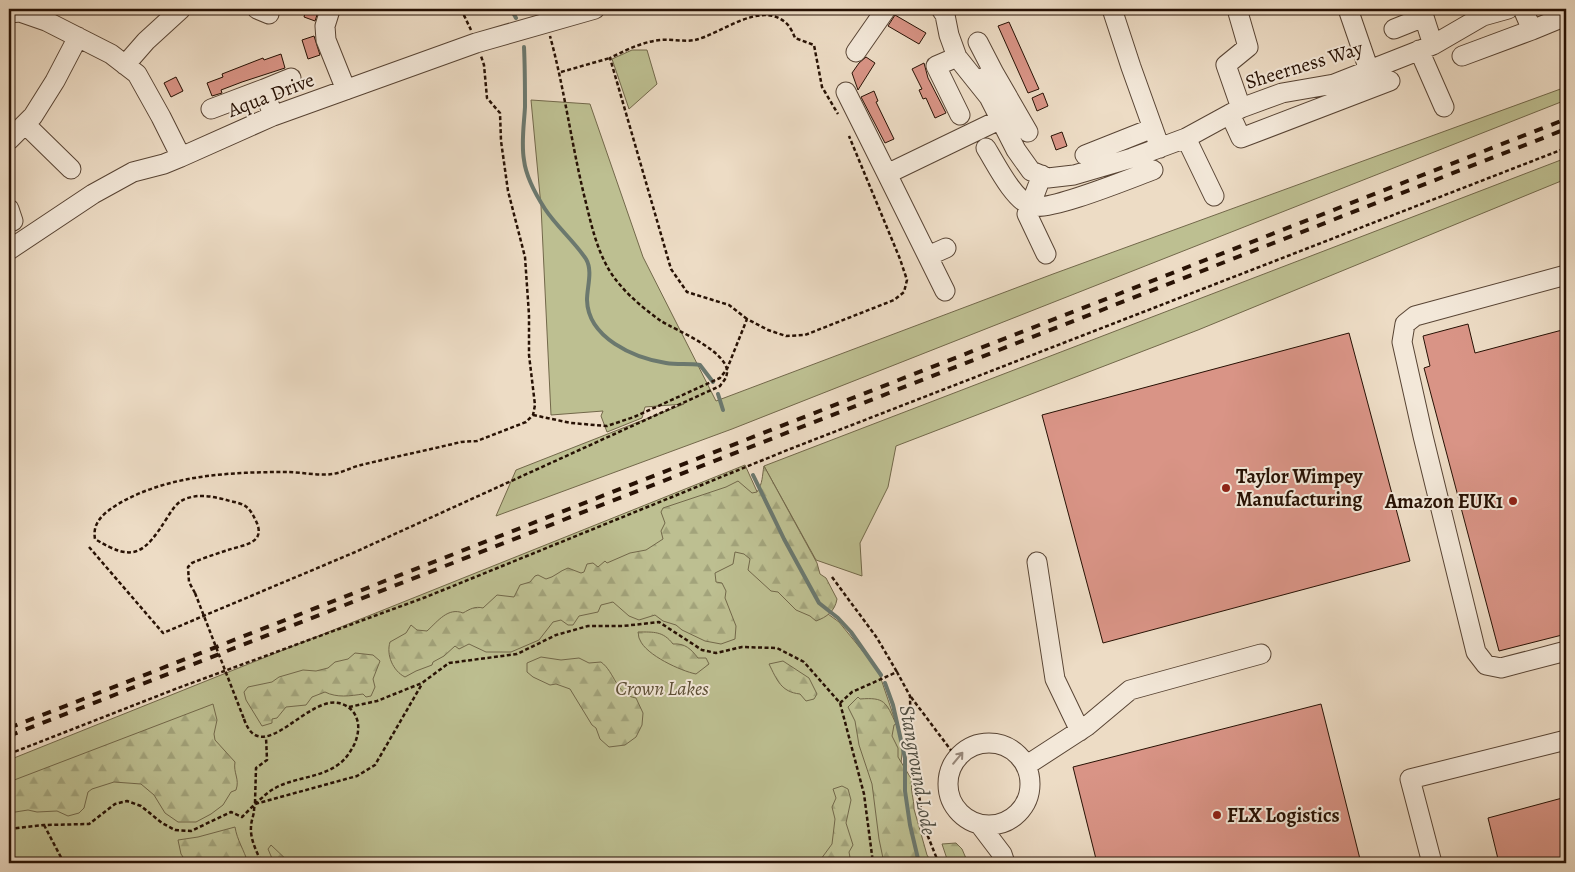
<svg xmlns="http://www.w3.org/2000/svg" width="1575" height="872" viewBox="0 0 1575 872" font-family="Alegreya,serif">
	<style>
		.green { fill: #bdbf91; stroke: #72684a }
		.forest { fill: url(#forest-firs); stroke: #72684a }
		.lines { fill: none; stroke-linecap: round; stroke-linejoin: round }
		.stream { stroke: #6b786e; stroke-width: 4 }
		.building { fill: #d99486; stroke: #271104 }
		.minor-casing { stroke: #584434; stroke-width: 21 }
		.path { stroke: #271104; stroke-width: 2.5; stroke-dasharray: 4 2.5; stroke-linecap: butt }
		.minor { stroke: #f3e8d9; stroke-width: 19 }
		.rail { stroke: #271104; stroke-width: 4; stroke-dasharray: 9 9; stroke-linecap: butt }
		.path-bridge { stroke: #271104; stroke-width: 2.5; stroke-dasharray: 4 2.5; stroke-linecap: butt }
		.oneway { stroke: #978779 }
		.poi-dot { fill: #8f2418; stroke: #f3e8d9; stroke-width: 2 }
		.labels { text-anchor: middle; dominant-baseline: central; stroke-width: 4; stroke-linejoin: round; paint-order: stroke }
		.street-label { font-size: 20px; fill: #271104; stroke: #f3e8d9 }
		.poi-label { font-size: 20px; font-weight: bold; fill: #271104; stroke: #f3e8d9; text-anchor: start }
		.park-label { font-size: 20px; font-style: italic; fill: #5c4e35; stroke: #f3e8d9 }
		.water-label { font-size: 21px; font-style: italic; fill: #4f4d42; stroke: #f3e8d9 }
	</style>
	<defs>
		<pattern id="forest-firs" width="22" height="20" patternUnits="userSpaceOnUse" patternTransform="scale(1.25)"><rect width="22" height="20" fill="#bdbf91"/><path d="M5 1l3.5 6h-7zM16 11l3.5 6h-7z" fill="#a2a37b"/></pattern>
	</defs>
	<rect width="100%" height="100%" fill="#eddcc5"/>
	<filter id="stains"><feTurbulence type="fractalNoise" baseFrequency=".004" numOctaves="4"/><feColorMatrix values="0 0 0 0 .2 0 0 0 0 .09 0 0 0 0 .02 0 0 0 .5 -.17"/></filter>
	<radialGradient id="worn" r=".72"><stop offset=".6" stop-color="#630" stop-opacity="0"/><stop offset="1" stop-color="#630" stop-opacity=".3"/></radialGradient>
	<!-- green -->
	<path class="green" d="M632,50H647L657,84L629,109L612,59Z
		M1566,87V100L732,429L496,516L516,470L684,404L645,407L642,418L607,432L601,416L603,411L551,415L541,206L531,100L590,104L643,257L716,401L1053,274Z
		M1566,158V179L1198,330L896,446L888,487L860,543L862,576L816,560L764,466Z
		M745,465L779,540L817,606L839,622L878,670L903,744L898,792L914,863H9V760Z"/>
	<!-- forest -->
	<path class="forest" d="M764,466L817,563L820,574L826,578L837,599C835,611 827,617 816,621L810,616L796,610L778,592L771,591L748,570L750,559L744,554L735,552L733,564L715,573L716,582L722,583L726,591L725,598L736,626L735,639L721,644L705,641L682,630L676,625L663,621L655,615L639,620L629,616L613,602L601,605L598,612L579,616L573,625H568L561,620L553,622L539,640L511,652H486L469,644L459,649L455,646L444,656L433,662L432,665L416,671L405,677C393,671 386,655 390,642L406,633L411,625L417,630L427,631C438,621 448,607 463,613C470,609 475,606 483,608L497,595L514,597L520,585L530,582L535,576L538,575L546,579C555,577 559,571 568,568L581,573L584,572L587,564L593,563L598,567L605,561L607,563L630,553L646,550L663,539L661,531L665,523L661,512L663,508L726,487L738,481L752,493L757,492C763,483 762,476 764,466Z
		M638,632C654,632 663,631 673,644C685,643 691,649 698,658H706L709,664L696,674C681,671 646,655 640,640C638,637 639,635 638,632Z
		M355,653L373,655L380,661L373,679L375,687L371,696L366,697L363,694C350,696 337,698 325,692L312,697L306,705L286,707L277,718L272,719V723L262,726L246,700L244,692L248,687L272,682L279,677L303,670L316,671L328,668L335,662L348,659Z
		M541,657L561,660L579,658L589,663L601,662C615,672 616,695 636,698L643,713L642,725L636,737L625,745L609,747L600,739L596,728L592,725L570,689L556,684L550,685L533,677L527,672V663Z
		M783,661L809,678L817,694L814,699L806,701L800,694C781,692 777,680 769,664Z
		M858,697L860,699C885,697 886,702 896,724L894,725L892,736L898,748V757L912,780C910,791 914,798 914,809L927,855L932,863H884L879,839L872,784L859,745L855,721L848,707Z
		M213,704L217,720L214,734L215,740L235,762C233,773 240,779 236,790L231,792L223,805L211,814L196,822H178L165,813L154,795L141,784L114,782L92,789L88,792L84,808L79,813L68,816L57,811L37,812L28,810L9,813V782Z
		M842,786L848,789L851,800L846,823L853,845L849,852L851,863H823L821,859L832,844L835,819L832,807L836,798L833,789Z
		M235,827C237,840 244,850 248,863H187L181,854L178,840L198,837Z
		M956,843L962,849L968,863H945L947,859L942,844Z
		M271,845L290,863H274L268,849Z"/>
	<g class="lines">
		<!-- stream -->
		<path class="stream" d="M511,9L516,18
			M524,47C525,67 525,87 525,107C524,125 521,143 524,160C526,177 536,195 545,209C557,227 574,241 586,259C593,271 587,287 587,300C588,338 634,358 666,363C678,365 689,363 700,365L713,382
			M718,394L723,410
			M753,475L784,539L819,603L838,618L851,632L881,675
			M885,683L893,705L905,758V791L910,825L919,863"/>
	</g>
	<!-- building -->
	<path class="building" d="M306,9H319L315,21L304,17Z
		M895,15L926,33L919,44L888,26Z
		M1009,22L1039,89L1028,93L998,26Z
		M314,36L320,55L308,59L302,40Z
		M281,54L285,68L242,82L221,90L222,93L212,96L207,83L223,77L222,74L263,58L264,60Z
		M866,57L875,63L858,90L852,73L859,63Z
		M924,63L928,78L946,113L935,118L926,98L923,99L919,90L922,89L912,69Z
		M176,77L183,91L171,97L164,83Z
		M874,91L878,101L876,102L894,139L885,143L861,97Z
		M1043,93L1048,106L1037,111L1032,98Z
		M1062,132L1067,146L1056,150L1051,136Z
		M1468,324L1475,353L1566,329V634L1499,651L1424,368L1430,366L1423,336Z
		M1349,333L1410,561L1103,643L1042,415Z
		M1321,704L1361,863H1097L1073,767Z
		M1566,797V863H1499L1488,818Z"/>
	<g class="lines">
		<!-- minor casing -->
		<g class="minor-casing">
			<path id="minor" d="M257,9L269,14
				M941,9L945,15L949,35L957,57L989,97L1016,150L1031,171L1048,178L1074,175L1132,158L1186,138L1241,108L1282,93L1334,84L1433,45L1483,16L1508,9
				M1112,9L1131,67L1160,148
				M1237,9L1248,47L1226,65L1241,108
				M1348,9L1369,70
				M330,10L325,26L326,40L346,90
				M9,13L20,12L46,21L111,54L137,74L161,117L181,157L273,116L476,43L595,9
				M1394,29L1424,17L1433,45
				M1532,30L1566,16
				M978,42L994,73L983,78
				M1419,50L1444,107
				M856,52L886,9
				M1462,56L1532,30L1523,9
				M957,57L936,66L960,115
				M125,65L146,41L181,9
				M994,73L1028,132
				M264,89L291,78
				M846,92L887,174L1001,119
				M211,109L264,89L273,116
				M1230,114L1241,138L1390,81
				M25,124L71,169
				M1186,138L1214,196
				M9,140L33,116L55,81L78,37
				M986,148C996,164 1013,199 1031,206C1049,212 1131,178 1153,170
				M1085,155L1153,128
				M887,174L945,291
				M1042,175L1027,214L1046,254
				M9,209L13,221
				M9,250L93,194L133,172L164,164L181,157
				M928,256L946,248
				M1566,275L1415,316L1405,324L1402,342L1423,436L1476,652L1486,665L1501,668L1566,651
				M1037,562L1055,679L1080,731
				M948 784a41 41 0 1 1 82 0a41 41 0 1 1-82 0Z
				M1027,765L1087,726L1130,690L1261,654
				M980,825L1002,854L1005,863
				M1432,863L1410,779L1566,740"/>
		</g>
		<!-- path -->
		<path class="path" d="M461,9L471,30
			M561,72L610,58
			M747,319L729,305L687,292L671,269L610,58C626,50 642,42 660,40C672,39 684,42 695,40C721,34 759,1 785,22C790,26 793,33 795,38L814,45L822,87L838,114
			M533,415L571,423L607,426L634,417L720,378L727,369L747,319L768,330L786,336L805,335L894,300L904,292L907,280L900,259L849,136
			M89,547L163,633L353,553L720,386C722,383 725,380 726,377C736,354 675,330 661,321C647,311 632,299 621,286C600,263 593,232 586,203C572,148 565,91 550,36
			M832,577L877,638L897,672
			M195,593L189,582L188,567L192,563C203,558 216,554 228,550C242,545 267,544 256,521C249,506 245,504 230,501C216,497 200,493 185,499C177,502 172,510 167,518C144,554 134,563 95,539C92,522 104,513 118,504C168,475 229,472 287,472C301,472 318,476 332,474C342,473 352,467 361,465C394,457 428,450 461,442L477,441L526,422L533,415L535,405L529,355V315L525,257L508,191L501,141L500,113L487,98L484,65L481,56
			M911,697L956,757
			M840,703L852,692L897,672L910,696L911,743L921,808L925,829L937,859
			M349,707L377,701L422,683L449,663L517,654L556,635L588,626H623L659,622L702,650L716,653L742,647L777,648L804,662L840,703L864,794L873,863
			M244,719C262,771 309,691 342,704C348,706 354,711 356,717C360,725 358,735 355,743C351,751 346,759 339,764C317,781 284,776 263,797C261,799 256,802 255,805C254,807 254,810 254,812C253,817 251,822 251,827C250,839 257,853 262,863
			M9,754L178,688L426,597L790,449L1566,148
			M255,803L256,768L267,760L266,737
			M44,825L64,863
			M9,829L44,825L89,824L115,804L127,801L141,806L162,823L175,830L191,831L231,812L242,817L255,804L357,776L375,765L422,684"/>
		<!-- minor -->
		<use href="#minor" class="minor"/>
		<!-- rail -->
		<path class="rail" d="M9,728L1566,119
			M9,736L1566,129"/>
		<!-- path-bridge -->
		<path class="path-bridge" d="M195,593L244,719"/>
	</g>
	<!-- one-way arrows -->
	<defs><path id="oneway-shaft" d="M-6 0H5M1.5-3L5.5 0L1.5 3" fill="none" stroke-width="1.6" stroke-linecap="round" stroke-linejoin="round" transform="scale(1.25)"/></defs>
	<use class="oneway" href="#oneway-shaft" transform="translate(958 758) rotate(-50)"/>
	<!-- markers -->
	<g class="poi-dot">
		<circle cx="1226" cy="488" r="5"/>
		<circle cx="1513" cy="501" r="5"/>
		<circle cx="1217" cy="815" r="5"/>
	</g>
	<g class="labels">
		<!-- street labels -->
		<g class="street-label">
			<text transform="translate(1304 65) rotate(-17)">Sheerness Way</text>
			<text transform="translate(271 95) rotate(-21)">Aqua Drive</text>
		</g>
		<!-- poi labels -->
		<g class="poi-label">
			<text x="1236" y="476">Taylor Wimpey<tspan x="1236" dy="23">Manufacturing</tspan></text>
			<text x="1503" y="501" text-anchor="end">Amazon EUK1</text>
			<text x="1227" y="815">FLX Logistics</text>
		</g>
		<!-- park labels -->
		<g class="park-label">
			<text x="662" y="688">Crown Lakes</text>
		</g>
		<!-- water labels -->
		<g class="water-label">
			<text transform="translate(918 770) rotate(80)">Stanground Lode</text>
		</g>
	</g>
	<!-- margin -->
	<rect width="1575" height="872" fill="none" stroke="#eddcc5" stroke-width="30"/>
	<rect x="10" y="10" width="1555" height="852" fill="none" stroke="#271104" stroke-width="2.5"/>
	<rect x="15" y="15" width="1545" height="842" fill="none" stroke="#271104"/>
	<rect width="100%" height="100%" filter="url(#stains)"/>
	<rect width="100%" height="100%" fill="url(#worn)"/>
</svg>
